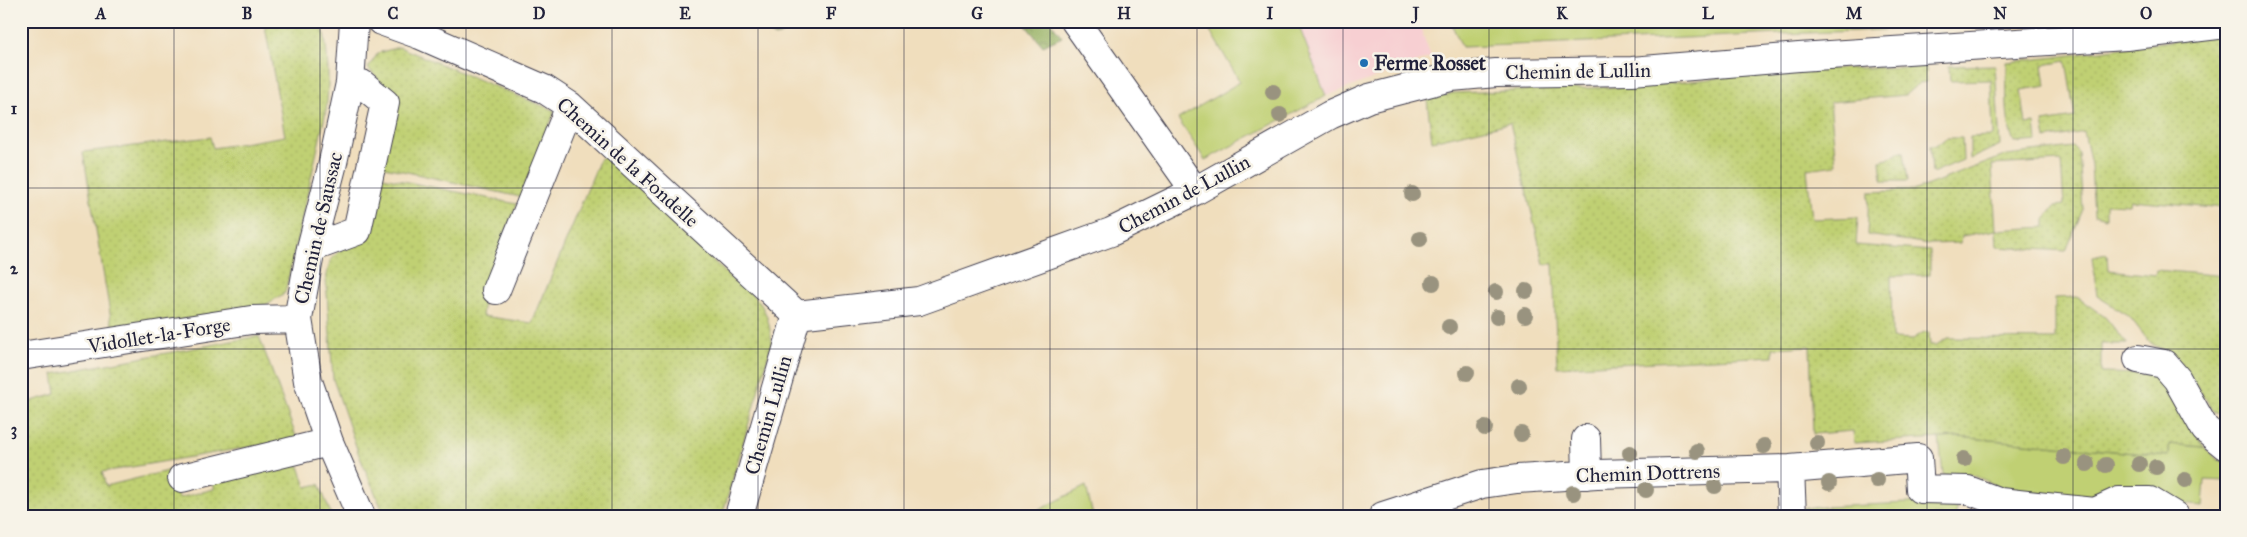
<svg xmlns="http://www.w3.org/2000/svg" width="2247" height="537" viewBox="0 0 2247 537" font-family="'IM FELL Great Primer',serif">
	<style>
		.built { fill: #f7cfd2 }
		.grass { fill: #c0d073; stroke: #717957 }
		.forest { fill: url(#forest-crowns); stroke: #5d6a50 }
		.garden { fill: url(#garden-dots); stroke: #717957; fill-rule: evenodd }
		.lines { fill: none; stroke-linecap: round; stroke-linejoin: round }
		.minor-casing { stroke: #413e4e; stroke-width: 30 }
		.minor { stroke: #fff; stroke-width: 28 }
		.tree { fill: #99937f }
		.grid { fill: none; stroke: #22223b; stroke-width: 1; stroke-opacity: 0.55 }
		.poi-dot { fill: #1f6fb2; stroke: #f7f3e8; stroke-width: 2 }
		.labels { text-anchor: middle; dominant-baseline: central; stroke-width: 5; stroke-linejoin: round; paint-order: stroke }
		.poi-label { font-size: 20px; font-weight: bold; fill: #22223b; stroke: #f7f3e8; text-anchor: start }
		.street-label { font-size: 20px; fill: #22223b; stroke: #f7f3e8 }
		.neatline { fill: none; stroke: #22223b; stroke-width: 2 }
		.grid-label { font-size: 16px; text-anchor: middle; font-weight: bold; fill: #22223b }
	</style>
	<defs>
		<pattern id="forest-crowns" width="20" height="18" patternUnits="userSpaceOnUse" patternTransform="scale(1.25)"><rect width="20" height="18" fill="#98b265"/><path d="M2 6a3 3 0 1 1 6 0M12 15a3 3 0 1 1 6 0" fill="none" stroke="#7c9054"/></pattern>
		<pattern id="garden-dots" width="8" height="8" patternUnits="userSpaceOnUse" patternTransform="scale(1.25)"><rect width="8" height="8" fill="#c0d073"/><path d="M2 2h.1M6 6h.1" fill="none" stroke="#a5b264" stroke-width="1.8" stroke-linecap="round"/></pattern>
	</defs>
	<rect width="100%" height="100%" fill="#f7f3e8"/>
	<filter id="ink" filterUnits="userSpaceOnUse"><feTurbulence type="fractalNoise" baseFrequency=".02" numOctaves="2"/><feDisplacementMap in="SourceGraphic" scale="10" xChannelSelector="R" yChannelSelector="G"/><feConvolveMatrix kernelMatrix="1 2 1 2 8 2 1 2 1" color-interpolation-filters="sRGB"/></filter>
	<filter id="wash" filterUnits="userSpaceOnUse"><feTurbulence type="fractalNoise" baseFrequency=".0096" numOctaves="4" result="noise"/><feDisplacementMap in="SourceGraphic" scale="20" xChannelSelector="R" yChannelSelector="G"/><feGaussianBlur stdDeviation="1.12" result="paint"/><feColorMatrix in="noise" values="0 0 0 0 0 0 0 0 0 0 0 0 0 0 0 0 0 1.4 0 .05"/><feComposite in="paint" operator="in"/></filter>
	<g filter="url(#wash)">
		<rect width="100%" height="100%" fill="#f0debd"/>
		<!-- built -->
		<path class="built" d="M1297,21H1418L1431,57L1326,96Z"/>
		<!-- grass -->
		<path class="grass" d="M1209,21H1297L1326,96L1205,160L1178,119L1240,82L1206,24Z
			M1450,21H2004L2005,25L1462,47Z
			M1958,437L2169,456V444L2204,447L2218,460L2226,461V481L2205,480L2203,506L2180,504L2166,493L2147,485H2110L2083,500L2001,487L1970,474L1943,475L1939,438Z
			M1086,486L1093,516H1027Z
			M1949,501L1956,508V516H1804V508Z"/>
		<!-- forest -->
		<path class="forest" d="M746,21H806L775,37Z
			M1022,21H1050L1062,37L1043,46Z"/>
		<!-- garden -->
		<path class="garden" d="M264,21H322C328,51 330,81 326,111L285,293L262,307L113,331L83,152L210,137L213,148L285,136Z
			M2226,34V208L2130,200L2129,205L2106,204V218L2094,215L2091,165L2084,132L2046,139L2043,122L2075,117L2066,61L2043,65L2046,86L2021,90L2026,124L2035,123L2037,141L2015,143C2004,125 2007,84 2007,62C2080,56 2153,42 2226,34Z
			M399,47L555,111L520,197L380,166L394,98L368,68L378,53Z
			M1995,65L2000,145L1970,159V137L1993,136L1991,80L1950,81L1949,66Z
			M1926,67L1927,82L1919,83L1905,95L1830,102L1836,165L1807,169L1812,219L1858,217L1856,245L1930,251V275L1891,276L1892,338L1913,339L1924,332H1929L1930,345H1936L1948,338L2055,339V298L2077,297L2105,317L2127,344H2101V373L2149,374L2165,382L2204,447L2169,444V456L1958,437L1854,443L1853,431L1813,434L1810,346L1773,348V356L1557,367L1553,264H1544L1510,123L1432,141L1427,100L1454,93L1648,86L1797,69Z
			M1946,138H1962L1963,160L1932,173L1930,146H1936Z
			M2073,147L2079,153L2083,209L2066,251L1997,247L1996,230L1962,236L1961,243L1930,244L1867,235L1869,192L1915,190L2007,155ZM2061,161L2064,205L2055,206L2045,219V227L1996,230L1992,165Z
			M1898,152H1904L1908,181H1882L1880,161L1888,159Z
			M607,156L737,284C764,300 768,313 772,343L722,516H385L359,455L333,379L326,279L330,261L342,248L378,176L517,204L486,284L482,316L532,323L600,159Z
			M2107,254L2108,270L2155,275L2156,270L2226,276V413L2215,412L2174,355L2150,343L2129,316L2097,296L2092,257Z
			M259,336L297,439L102,472L106,486L171,470L179,498L214,489V480L298,463L306,487L319,484L332,516H21V392L25,403L56,394L53,374Z"/>
	</g>
	<g filter="url(#ink)">
		<g class="lines">
			<!-- minor casing -->
			<g class="minor-casing">
				<path id="minor" d="M354,21L350,83L332,167L311,248L298,319L308,381L329,442L361,516
					M381,21L420,35L544,89L570,106L797,315
					M1075,21L1195,191
					M311,248L357,231L385,103L362,84L350,83
					M496,290L570,106
					M797,315L919,301L1111,232L1195,191L1330,115L1369,98L1451,77L1496,73L1632,71L1799,57L2126,36L2226,24
					M21,356L251,320L298,319
					M2138,359L2164,364L2177,379L2205,429L2226,446
					M1586,439L1587,475
					M1790,469L1792,516
					M182,478L329,442
					M739,516L797,315
					M1383,516L1482,484L1517,479L1597,474L1790,469L1918,458L1920,489L1968,490L2000,502
					M1999,516L2000,502L2095,512L2119,501H2150L2175,516"/>
			</g>
			<!-- minor -->
			<use href="#minor" class="minor"/>
		</g>
		<!-- trees -->
		<g class="tree">
			<circle cx="1273" cy="92" r="8"/>
			<circle cx="1280" cy="115" r="8"/>
			<circle cx="1412" cy="194" r="8"/>
			<circle cx="1420" cy="239" r="8"/>
			<circle cx="1433" cy="283" r="8"/>
			<circle cx="1526" cy="291" r="8"/>
			<circle cx="1496" cy="292" r="8"/>
			<circle cx="1525" cy="315" r="8"/>
			<circle cx="1497" cy="317" r="8"/>
			<circle cx="1449" cy="327" r="8"/>
			<circle cx="1467" cy="373" r="8"/>
			<circle cx="1519" cy="386" r="8"/>
			<circle cx="1485" cy="428" r="8"/>
			<circle cx="1521" cy="434" r="8"/>
			<circle cx="1817" cy="443" r="8"/>
			<circle cx="1764" cy="446" r="8"/>
			<circle cx="1697" cy="451" r="8"/>
			<circle cx="1630" cy="453" r="8"/>
			<circle cx="2064" cy="457" r="8"/>
			<circle cx="1964" cy="459" r="8"/>
			<circle cx="2087" cy="464" r="8"/>
			<circle cx="2139" cy="464" r="8"/>
			<circle cx="2106" cy="465" r="8"/>
			<circle cx="2156" cy="467" r="8"/>
			<circle cx="1877" cy="480" r="8"/>
			<circle cx="2185" cy="480" r="8"/>
			<circle cx="1829" cy="483" r="8"/>
			<circle cx="1715" cy="486" r="8"/>
			<circle cx="1646" cy="490" r="8"/>
			<circle cx="1573" cy="493" r="8"/>
		</g>
	</g>
	<!-- grid -->
	<path class="grid" d="M174,21V516M320,21V516M466,21V516M612,21V516M758,21V516M904,21V516M1050,21V516M1197,21V516M1343,21V516M1489,21V516M1635,21V516M1781,21V516M1927,21V516M2073,21V516M21,188H2226M21,349H2226"/>
	<!-- markers -->
	<circle class="poi-dot" cx="1364" cy="63" r="5"/>
	<g class="labels">
		<!-- poi labels -->
		<g class="poi-label">
			<text x="1374" y="63">Ferme Rosset</text>
		</g>
		<!-- street labels -->
		<g class="street-label">
			<text transform="translate(1578 71) rotate(-1)">Chemin de Lullin</text>
			<text transform="translate(628 162) rotate(42)">Chemin de la Fondelle</text>
			<text transform="translate(1184 194) rotate(-28)">Chemin de Lullin</text>
			<text transform="translate(318 228) rotate(-77)">Chemin de Saussac</text>
			<text transform="translate(159 335) rotate(-9)">Vidollet-la-Forge</text>
			<text transform="translate(768 415) rotate(-74)">Chemin Lullin</text>
			<text transform="translate(1648 473) rotate(-2)">Chemin Dottrens</text>
		</g>
	</g>
	<!-- margin -->
	<rect width="2247" height="537" fill="none" stroke="#f7f3e8" stroke-width="55"/>
	<rect x="28" y="28" width="2192" height="482" class="neatline"/>
	<g class="grid-label">
		<text x="101" y="19">A</text>
		<text x="247" y="19">B</text>
		<text x="393" y="19">C</text>
		<text x="539" y="19">D</text>
		<text x="685" y="19">E</text>
		<text x="831" y="19">F</text>
		<text x="977" y="19">G</text>
		<text x="1124" y="19">H</text>
		<text x="1270" y="19">I</text>
		<text x="1416" y="19">J</text>
		<text x="1562" y="19">K</text>
		<text x="1708" y="19">L</text>
		<text x="1854" y="19">M</text>
		<text x="2000" y="19">N</text>
		<text x="2146" y="19">O</text>
		<text x="14" y="114">1</text>
		<text x="14" y="274">2</text>
		<text x="14" y="435">3</text>
	</g>
</svg>
